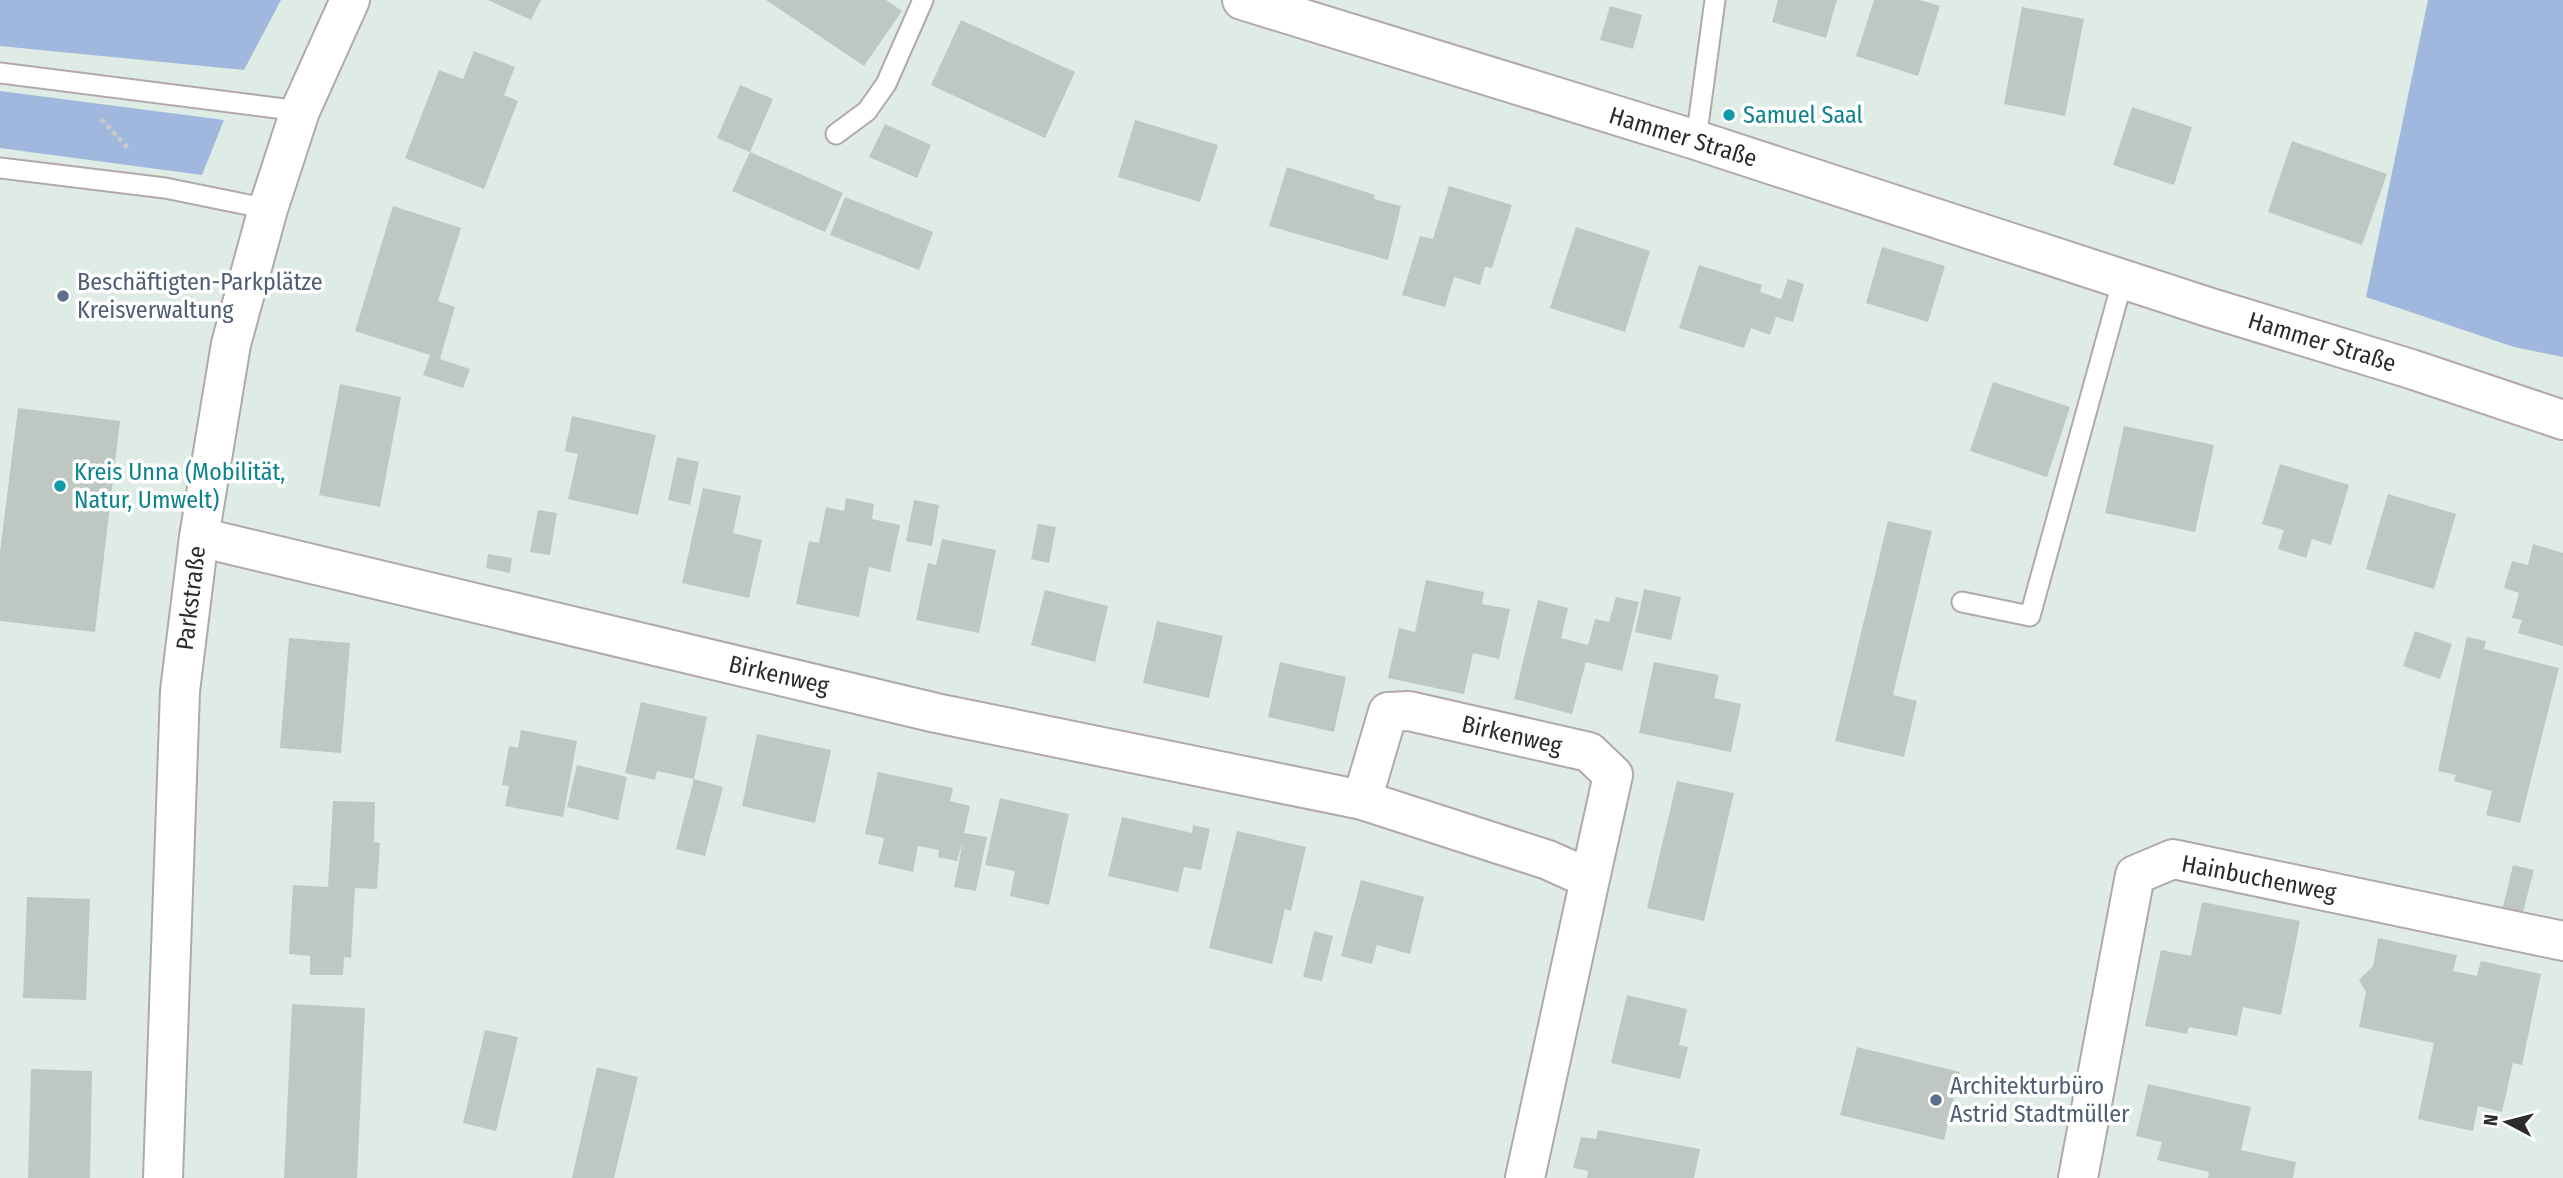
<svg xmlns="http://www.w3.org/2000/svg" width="2563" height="1178" viewBox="0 0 2563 1178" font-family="'Fira Sans Condensed',sans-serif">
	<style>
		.green { fill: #a0b8dd }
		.building { fill: #bec7c2 }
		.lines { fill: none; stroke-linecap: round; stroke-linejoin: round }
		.service-casing { stroke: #b2a8aa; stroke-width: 23 }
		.minor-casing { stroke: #b2a8aa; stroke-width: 42 }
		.secondary-casing { stroke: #b2a8aa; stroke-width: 42 }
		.path { stroke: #c8c8c8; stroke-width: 4.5; stroke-dasharray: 5 3.5; stroke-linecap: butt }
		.service { stroke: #fff; stroke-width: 19 }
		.minor { stroke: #fff; stroke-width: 38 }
		.secondary { stroke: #fff; stroke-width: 38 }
		.culture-dot { fill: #0f9aa8; stroke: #fff; stroke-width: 2.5 }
		.service-dot { fill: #5c6f8a; stroke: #fff; stroke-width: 2.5 }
		.labels { text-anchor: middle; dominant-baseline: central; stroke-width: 7; stroke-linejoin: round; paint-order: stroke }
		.culture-label { font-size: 24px; fill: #0d838f; stroke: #fff; text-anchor: start }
		.street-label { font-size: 24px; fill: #2b2b2b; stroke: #fff }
		.service-label { font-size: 24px; fill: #4e5e75; stroke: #fff; text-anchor: start }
	</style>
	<rect width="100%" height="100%" fill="#dfece5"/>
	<!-- green -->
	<path class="green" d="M0,0H281L244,70L0,46Z
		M2428,0H2563V357L2514,347L2366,297Z
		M0,91L224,120L202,175L0,148Z"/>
	<!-- building -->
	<path class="building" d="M488,0H541L531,20Z
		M766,0H886L902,11L864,66Z
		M1778,0H1837L1826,38L1772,22Z
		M1874,0H1920L1940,6L1918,76L1856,56Z
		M1610,6L1642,15L1633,49L1600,40Z
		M2022,7L2084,19L2065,116L2004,104Z
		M961,20L1075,72L1045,138L931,85Z
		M474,51L515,67L504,95L518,101L484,189L405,158L439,70L463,79Z
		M740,85L773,99L750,152L717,138Z
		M2132,107L2192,127L2174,185L2113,165Z
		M1135,120L1218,145L1200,202L1118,177Z
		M885,124L931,145L917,178L869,157Z
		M2292,141L2387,174L2362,245L2268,212Z
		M750,152L843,193L825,232L732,191Z
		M1287,167L1375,195L1374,199L1401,206L1388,260L1269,226Z
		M1449,186L1512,205L1492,268L1485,267L1480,285L1454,277L1445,307L1402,295L1420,236L1433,239Z
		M845,197L933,232L919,270L830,235Z
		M393,206L461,228L438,301L455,307L440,359L470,369L463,388L423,375L430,355L355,331Z
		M1576,227L1650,251L1625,332L1550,308Z
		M1882,247L1945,266L1928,322L1866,303Z
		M1699,265L1762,285L1760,292L1781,299L1788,279L1804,284L1793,322L1776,317L1770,335L1751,328L1744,348L1679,328Z
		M1993,382L2070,407L2047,477L1970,451Z
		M340,384L401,397L380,507L319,495Z
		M18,408L120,421L95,632L0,621V552Z
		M572,416L656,435L638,515L568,499L578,454L565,451Z
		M2124,426L2214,445L2195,532L2105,513Z
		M677,457L699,462L690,505L668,500Z
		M2280,464L2349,485L2331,545L2312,539L2306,558L2278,549L2284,530L2262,524Z
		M703,488L741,496L733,533L762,540L749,598L682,583Z
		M2388,494L2456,514L2434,589L2366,569Z
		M846,498L874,504L872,519L900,525L890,572L869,567L859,617L796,604L809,541L819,543L826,507L844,511Z
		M914,500L939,505L932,546L906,541Z
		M538,510L557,513L550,555L530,552Z
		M1888,521L1932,531L1893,695L1917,701L1904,757L1835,741Z
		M1038,524L1056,527L1049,563L1031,559Z
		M942,539L996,550L979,633L916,620L928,563L936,565Z
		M2533,544L2563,553V646L2518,633L2522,620L2512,618L2519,593L2504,588L2512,561L2528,565Z
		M488,554L512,558L510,573L486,568Z
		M1426,580L1484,592L1482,604L1510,609L1499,659L1473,653L1464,694L1388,678L1399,628L1415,632Z
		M1644,589L1681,597L1671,640L1635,632Z
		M1045,590L1108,606L1095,662L1031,645Z
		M1616,597L1639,602L1622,671L1586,662L1572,714L1514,699L1538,600L1568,608L1561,638L1588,645L1595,619L1609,622Z
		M1157,621L1223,636L1209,698L1143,683Z
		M2415,631L2452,644L2440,679L2403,666Z
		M2467,637L2486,641L2484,649L2559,668L2520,823L2486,815L2492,791L2454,781L2456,775L2438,771Z
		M289,638L350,643L341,753L280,748Z
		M1280,662L1346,677L1334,732L1268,717Z
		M1654,662L1719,675L1714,698L1741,704L1731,752L1639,733Z
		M641,702L707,717L694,779L657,771L655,780L625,773Z
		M521,730L577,741L563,817L505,806L509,786L502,785L509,746L518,748Z
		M757,734L831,750L815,823L742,806Z
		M577,765L627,777L618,820L567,807Z
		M878,772L953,788L950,801L970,806L964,833L987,837L976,891L954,887L963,841L957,861L938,857L939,850L918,846L913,872L878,864L884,838L865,834Z
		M694,779L723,787L705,856L676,849Z
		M1677,781L1734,793L1704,921L1647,908Z
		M1000,798L1069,814L1049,905L1010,896L1015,871L985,865Z
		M333,801L375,802L374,842L380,843L377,889L355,888L351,958L344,957L343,975H310V956L289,954L293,885L328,887Z
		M1122,817L1192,833L1193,825L1210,829L1201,870L1184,867L1178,892L1108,876Z
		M1237,831L1306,847L1291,911L1285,909L1272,964L1209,948Z
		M2513,865L2534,870L2523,912L2503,907Z
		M1361,880L1424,897L1410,954L1377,945L1372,964L1341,956Z
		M27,897L90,899L86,1000L23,998Z
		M2202,902L2300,921L2281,1015L2243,1007L2237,1036L2189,1027L2187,1034L2145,1026L2161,950L2191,956Z
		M1314,931L1333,936L1322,981L1303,977Z
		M2378,938L2457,955L2453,971L2477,976L2481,961L2541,974L2522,1065L2513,1063L2502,1112L2478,1106L2473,1131L2418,1119L2434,1043L2359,1027L2366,992L2359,980L2373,966Z
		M1627,995L1687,1009L1679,1045L1688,1047L1680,1079L1611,1063Z
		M292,1004L365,1008L357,1178H284Z
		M485,1030L518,1037L496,1131L463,1123Z
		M1857,1047L1960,1072L1944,1140L1840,1115Z
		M597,1067L638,1077L614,1178H572Z
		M31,1069L92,1071L90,1178H28Z
		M2148,1084L2251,1107L2241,1150L2296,1162L2293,1178H2208L2209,1172L2157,1160L2162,1142L2136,1136Z
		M1598,1130L1700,1149L1694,1178H1587L1588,1171L1573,1168L1581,1137L1596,1139Z"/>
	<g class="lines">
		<!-- service casing -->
		<g class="service-casing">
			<path id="service" d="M0,73L300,111
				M836,134L867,111L886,84L923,0
				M1696,140L1715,0
				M0,168L165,188L268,209
				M1962,602L2030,616L2123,279"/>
		</g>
		<!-- minor casing -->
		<g class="minor-casing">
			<path id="minor" d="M199,537L936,713L1362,800L1548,860L1590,879L1525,1178
				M1362,800L1388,712L1409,711L1589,752L1613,775L1590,879
				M163,1178L180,691L199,537L231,344L268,209L300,111L350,0
				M2078,1178L2135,875L2173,859L2563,941"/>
		</g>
		<!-- secondary casing -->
		<g class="secondary-casing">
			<path id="secondary" d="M1242,0L1696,140L2211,308L2411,369L2563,420"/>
		</g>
		<!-- path -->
		<path class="path" d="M101,119L129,149"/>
		<!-- service -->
		<use href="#service" class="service"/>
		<!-- minor -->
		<use href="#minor" class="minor"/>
		<!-- secondary -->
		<use href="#secondary" class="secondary"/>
	</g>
	<!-- markers -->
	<g class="culture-dot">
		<circle cx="1729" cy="115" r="7"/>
		<circle cx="60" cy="486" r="7"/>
	</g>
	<g class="service-dot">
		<circle cx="63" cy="296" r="7"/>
		<circle cx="1936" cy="1100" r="7"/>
	</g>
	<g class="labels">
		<!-- culture labels -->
		<g class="culture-label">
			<text x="1743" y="115">Samuel Saal</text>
			<text x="74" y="472">Kreis Unna (Mobilität,<tspan x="74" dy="28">Natur, Umwelt)</tspan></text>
		</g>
		<!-- street labels -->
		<g class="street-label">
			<text transform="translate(1683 137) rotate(17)">Hammer Straße</text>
			<text transform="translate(2322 342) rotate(17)">Hammer Straße</text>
			<text transform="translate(191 598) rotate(-83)">Parkstraße</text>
			<text transform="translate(779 675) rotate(13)">Birkenweg</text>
			<text transform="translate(1512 735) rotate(13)">Birkenweg</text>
			<text transform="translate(2259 878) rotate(11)">Hainbuchenweg</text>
		</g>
		<!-- service labels -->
		<g class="service-label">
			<text x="77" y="282">Beschäftigten-Parkplätze<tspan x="77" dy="28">Kreisverwaltung</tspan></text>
			<text x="1950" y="1086">Architekturbüro<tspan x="1950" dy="28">Astrid Stadtmüller</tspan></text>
		</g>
	</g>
	<!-- north arrow -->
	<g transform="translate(2507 1122) rotate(277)" stroke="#ffffff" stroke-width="5" paint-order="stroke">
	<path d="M0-5L12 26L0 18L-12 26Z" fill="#2b2b2b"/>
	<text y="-10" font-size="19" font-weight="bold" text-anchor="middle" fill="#2b2b2b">N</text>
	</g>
</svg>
